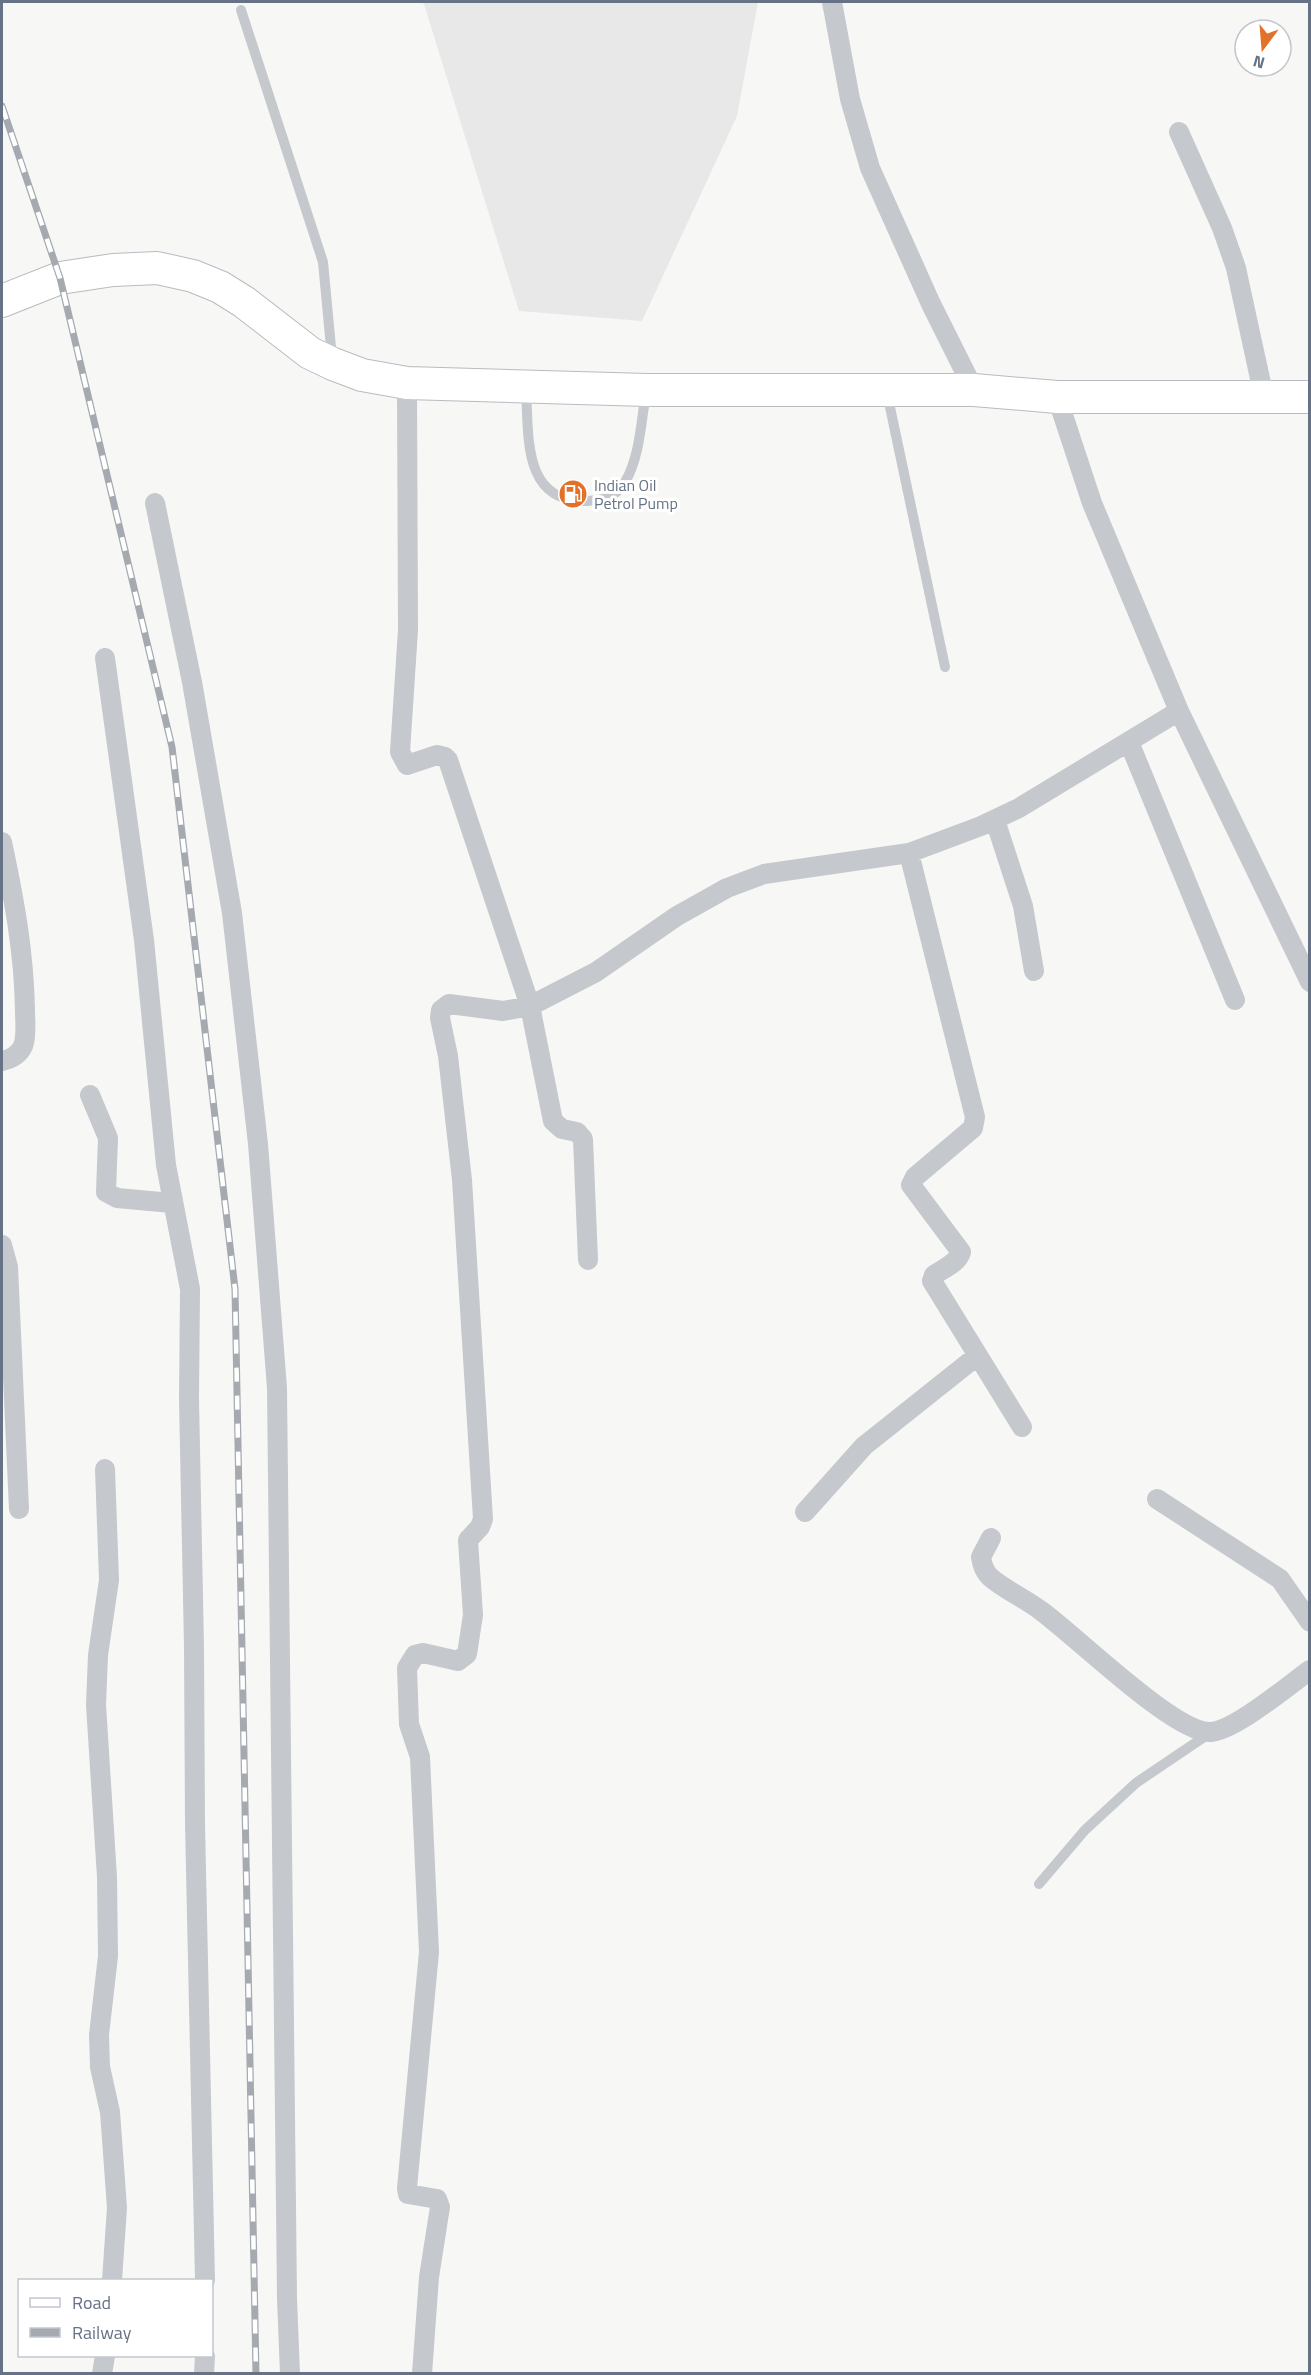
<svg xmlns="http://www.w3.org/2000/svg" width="1311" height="2375" viewBox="0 0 1311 2375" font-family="'Titillium Web',sans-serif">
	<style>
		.built { fill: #e8e8e8 }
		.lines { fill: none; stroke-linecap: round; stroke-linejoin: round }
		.primary-casing { stroke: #b8bbc0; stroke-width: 34 }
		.lane { stroke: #c5c8cc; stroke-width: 10 }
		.street { stroke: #c5c8cc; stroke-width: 20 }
		.primary { stroke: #fff; stroke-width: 32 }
		.rail-casing { stroke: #a5aab1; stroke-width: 7 }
		.rail { stroke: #fff; stroke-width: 4.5; stroke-dasharray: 14; stroke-linecap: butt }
		.labels { text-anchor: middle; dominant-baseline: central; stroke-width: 6; stroke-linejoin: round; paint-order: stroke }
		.poi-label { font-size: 16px; fill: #667386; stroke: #fff; text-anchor: start }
	</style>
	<rect width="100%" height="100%" fill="#f7f8f5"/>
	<!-- built -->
	<path class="built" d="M419,2H758L737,116L642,321L519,311L424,4Z"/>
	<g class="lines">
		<!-- primary casing -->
		<g class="primary-casing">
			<path id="primary" d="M2,301L60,278L113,270L157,268L193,276L220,287L244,302L310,353L333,364L362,375L407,383L647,390H974L1057,397H1310"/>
		</g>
		<!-- lane -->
		<path class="lane" d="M241,10L323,262L332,358
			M526,390C529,436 522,503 587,501C604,500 616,497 625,482C640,457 641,421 646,393
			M887,393L945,667
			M1039,1884L1085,1830L1136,1783L1210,1733"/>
		<!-- street -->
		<path class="street" d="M832,2L850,99L870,168L931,304L974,390
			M1179,132L1222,228L1236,268L1264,397
			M407,383L408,630L400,752L407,765L437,755L445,757L448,760L530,1006L553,1121L562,1129L577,1132L583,1139L588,1260
			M1057,397L1092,503L1179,711L1310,982
			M155,503L192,682L232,913L258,1144L277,1388L287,2298L290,2374
			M105,658L144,940L166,1165L190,1289L189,1399L194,1647L195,1824L205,2280
			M1129,742L1235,1000
			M995,820L1023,906L1034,971
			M2,842C14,898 24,952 25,1010C25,1021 27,1036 23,1046C19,1055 11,1059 2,1061
			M909,853L975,1117L973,1128L915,1177L911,1185L961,1252C958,1263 943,1269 934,1275L932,1281L1022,1427
			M90,1095L108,1138L106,1192L117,1198L172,1203
			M2,1245L8,1267L19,1509
			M105,1469L109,1580L98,1655L96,1705L107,1877L108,1956L99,2035L100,2067L110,2112L117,2208L112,2280
			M1157,1499L1280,1579L1310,1622
			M805,1512L864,1446L977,1356
			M991,1538L981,1557C982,1565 984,1571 990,1577C1005,1590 1024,1598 1040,1610C1075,1635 1173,1732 1209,1732C1232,1733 1289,1685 1310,1670
			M102,2374L105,2356
			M204,2374L205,2356
			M422,2374L429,2277L440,2207L437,2199L408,2194L407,2188L429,1952L420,1757L409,1724L407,1668L415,1655L423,1653L458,1661L467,1654L473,1615L468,1540L480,1527L483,1519L462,1180L448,1056L440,1018L441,1010L449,1004L503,1011L530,1006L596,972L677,916L727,888L764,874L909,853L981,826L1019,808L1179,711"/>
		<!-- primary -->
		<use href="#primary" class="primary"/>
		<!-- rail casing -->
		<g class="rail-casing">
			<path id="rail" d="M2,106L60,278L172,747L235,1289L256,2374"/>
		</g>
		<!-- rail -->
		<use href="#rail" class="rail"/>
	</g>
	<!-- icons -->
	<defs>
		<g id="fuel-disc" transform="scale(1.5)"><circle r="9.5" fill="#e47128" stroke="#fff"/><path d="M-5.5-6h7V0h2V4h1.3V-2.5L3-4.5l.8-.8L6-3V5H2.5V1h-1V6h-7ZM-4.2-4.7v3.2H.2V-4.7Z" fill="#fff"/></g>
	</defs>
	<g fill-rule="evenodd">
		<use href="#fuel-disc" x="573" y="494"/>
	</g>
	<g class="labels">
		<!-- poi labels -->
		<g class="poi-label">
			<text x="594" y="485">Indian Oil<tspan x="594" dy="18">Petrol Pump</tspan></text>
		</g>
	</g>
	<!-- border -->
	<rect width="1311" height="2375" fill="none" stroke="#667386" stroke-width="6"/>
	<!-- legend -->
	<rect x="18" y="2279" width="195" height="78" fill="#ffffff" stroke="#c2c7cf" stroke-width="1.5"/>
	<rect x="30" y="2298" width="30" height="9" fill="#ffffff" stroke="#c2c7cf" stroke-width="1.5"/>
	<text x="72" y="2309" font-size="18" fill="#667386">Road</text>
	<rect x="30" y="2328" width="30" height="9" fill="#a5aab1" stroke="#c2c7cf" stroke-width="1.5"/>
	<text x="72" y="2339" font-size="18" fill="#667386">Railway</text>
	<!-- north arrow -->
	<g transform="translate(1263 48) rotate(196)"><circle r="28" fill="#ffffff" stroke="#c2c7cf" stroke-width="1.5"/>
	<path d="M0-4.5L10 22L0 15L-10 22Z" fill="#e47128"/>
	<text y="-9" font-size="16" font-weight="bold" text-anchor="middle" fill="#667386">N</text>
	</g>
</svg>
